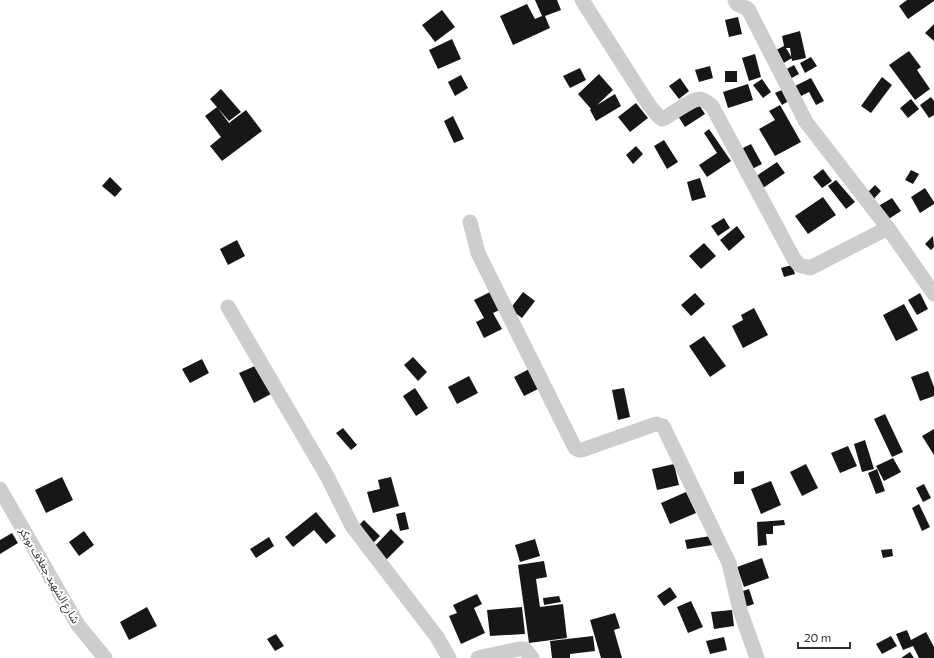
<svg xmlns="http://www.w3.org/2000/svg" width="934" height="658" viewBox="0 0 934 658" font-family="Commissioner,'Noto Sans Arabic',sans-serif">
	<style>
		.building { fill: #171717 }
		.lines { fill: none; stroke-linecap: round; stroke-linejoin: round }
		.minor { stroke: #cdcdcd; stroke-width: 15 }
		.labels { text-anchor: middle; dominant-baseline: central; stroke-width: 4; stroke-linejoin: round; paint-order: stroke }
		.street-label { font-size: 11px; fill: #303030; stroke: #fff }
	</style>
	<rect width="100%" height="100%" fill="#fff"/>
	<!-- building -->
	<path class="building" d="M535,0H557L561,10L545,16L550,28L513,45L500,16L527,4L535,19L542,16Z
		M907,0H934V1L908,19L899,6Z
		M442,10L455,27L435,42L422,25Z
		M738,17L742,34L729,37L725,20Z
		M934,24V41L925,33Z
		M800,31L806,58L792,61L790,48H786L792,58L782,64L774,51L784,46L782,36Z
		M452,39L461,59L438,69L429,50Z
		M909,51L921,67L917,70L930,89L915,100L889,65Z
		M755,54L761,77L749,81L742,58Z
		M811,57L817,66L805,73L800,63Z
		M794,65L799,74L790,79L785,70Z
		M710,66L713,78L699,82L695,70Z
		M580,68L586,80L570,88L563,76Z
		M725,71H737V82H725Z
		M599,74L613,90L597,105L615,94L621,106L596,121L590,110L591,109L578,94Z
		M461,75L468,88L455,96L448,82Z
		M882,77L892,85L871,113L861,106Z
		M680,78L689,91L679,99L669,86Z
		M811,78L824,101L816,105L809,92L801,96L795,86Z
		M762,79L771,92L763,98L753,85Z
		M748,84L753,100L728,108L723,92Z
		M221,89L241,112L229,121L210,99Z
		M784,89L790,100L782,105L775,93Z
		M694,97L705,114L685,127L674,110Z
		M931,97L934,101V115L929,118L920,105Z
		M911,99L919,109L908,118L900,108Z
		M636,103L648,118L630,132L618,117Z
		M780,105L801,142L775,156L759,129L775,120L769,111Z
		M217,107L229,123L246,110L262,131L222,161L210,146L221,137L205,116Z
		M453,116L464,139L454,143L444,121Z
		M709,129L731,161L707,177L699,165L717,153L704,133Z
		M664,140L678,162L667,169L654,146Z
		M751,144L762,164L750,170L739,150Z
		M636,146L643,154L633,164L626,155Z
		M777,162L785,173L763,188L755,177Z
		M823,169L832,181L822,188L813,177Z
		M911,170L919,174L913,184L905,180Z
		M110,177L122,189L115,197L102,186Z
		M700,178L706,197L692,201L687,182Z
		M836,180L855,202L846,209L828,186Z
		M875,185L881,191L871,202L865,195Z
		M925,188L934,202V204L920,213L911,197Z
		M823,197L836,215L808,234L795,216Z
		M892,198L901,211L884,222L875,208Z
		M724,218L730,228L718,236L711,226Z
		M737,226L745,237L729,251L720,240Z
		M933,236L934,247L931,250L925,244Z
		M237,240L245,256L228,265L220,249Z
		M704,243L716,256L701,269L689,256Z
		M792,265L795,274L784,277L781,268Z
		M494,290L504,308L493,313L502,329L484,338L476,322L484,318L474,300Z
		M523,292L535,301L522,318L510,309Z
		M695,293L705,304L691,316L681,305Z
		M920,293L928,309L917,315L908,300Z
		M904,304L918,330L896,341L883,315Z
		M754,308L768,335L743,348L732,326L743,320L741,315Z
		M704,336L726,366L710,377L689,346Z
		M413,357L427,372L418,381L404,365Z
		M202,359L209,373L190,383L182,369Z
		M257,365L271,394L254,403L239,373Z
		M531,368L542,387L524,396L514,377Z
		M928,371L934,387V396L920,401L911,377Z
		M469,376L478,393L457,404L448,387Z
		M415,388L428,408L416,416L403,396Z
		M624,388L630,417L618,420L612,390Z
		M885,414L903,452L892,457L874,419Z
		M343,428L357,445L351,450L336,433Z
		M934,429V455L922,436Z
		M865,440L874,469L862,472L854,444Z
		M848,446L857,466L840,473L831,453Z
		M893,458L901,472L884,481L876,466Z
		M674,464L679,485L657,490L652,469Z
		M806,464L818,488L802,496L790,472Z
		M877,469L885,491L876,494L868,473Z
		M744,471V484H734V472Z
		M62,477L73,500L46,513L35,490Z
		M391,477L399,506L373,513L367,492L380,489L378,480Z
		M771,481L781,505L761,514L751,489Z
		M924,484L931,498L923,502L916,488Z
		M686,492L696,513L670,524L661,503Z
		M919,504L930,527L922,531L912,508Z
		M316,512L336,536L326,544L314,530L293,547L285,537Z
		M405,512L409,529L400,531L396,514Z
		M364,520L380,536L373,543L357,527Z
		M784,520L785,525L773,526V534H766L767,545L758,546L757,522Z
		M391,529L404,542L386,560L373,548Z
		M84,531L94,545L79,556L69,542Z
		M12,533L18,543L0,554V540Z
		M711,536L713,545L687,549L685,540Z
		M269,537L274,546L256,558L250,549Z
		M535,539L540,556L520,562L515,545Z
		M892,549L893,556L883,558L881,550Z
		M762,558L769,578L744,587L737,567Z
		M544,561L547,577L536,579L540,607L563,604L567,638L529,643L518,565Z
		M670,587L677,597L664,606L657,596Z
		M749,589L754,604L745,607L740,592Z
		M477,594L482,604L474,608L485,633L461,644L449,616L457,613L453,605Z
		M559,596L561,602L544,605L543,598Z
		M691,601L703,627L688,633L677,607Z
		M147,607L157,626L129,640L120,622Z
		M522,607L525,634L490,636L487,610Z
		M732,610L734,626L714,629L711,612Z
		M615,613L620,628L614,630L622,658H601L590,620Z
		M907,630L911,640L926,632L934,647V658H919L913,646L903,650L896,634Z
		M276,634L284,646L275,651L267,639Z
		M593,636L595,651L570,654V658H552L550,641Z
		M891,636L897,646L882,654L876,644Z
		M724,637L727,650L710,654L706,641Z
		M910,652L914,658H901Z"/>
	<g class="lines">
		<!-- minor -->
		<path class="minor" d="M582,0L649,105L659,117L662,119L665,118C673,113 692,99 700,99C705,100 708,103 712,106L794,259L799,265L810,268L888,228L934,294
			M735,0L737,4L748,9L806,122L888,228
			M470,222L478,253L575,448L579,450H582L653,425L657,424L663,426L729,563L740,610L757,658
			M228,307L327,476L352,526L437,637L449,658
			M0,489L78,625L105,658
			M478,658L519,649H525L532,658"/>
	</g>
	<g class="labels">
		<!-- street labels -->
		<g class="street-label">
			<text transform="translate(50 575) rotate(60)">شارع الشهيد جغلاف بوبكر</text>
		</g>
	</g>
	<!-- scale -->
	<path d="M798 642v6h52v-6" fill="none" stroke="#303030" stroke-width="2"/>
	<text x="804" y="642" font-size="12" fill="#303030" stroke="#ffffff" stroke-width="3" paint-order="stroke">20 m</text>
</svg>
